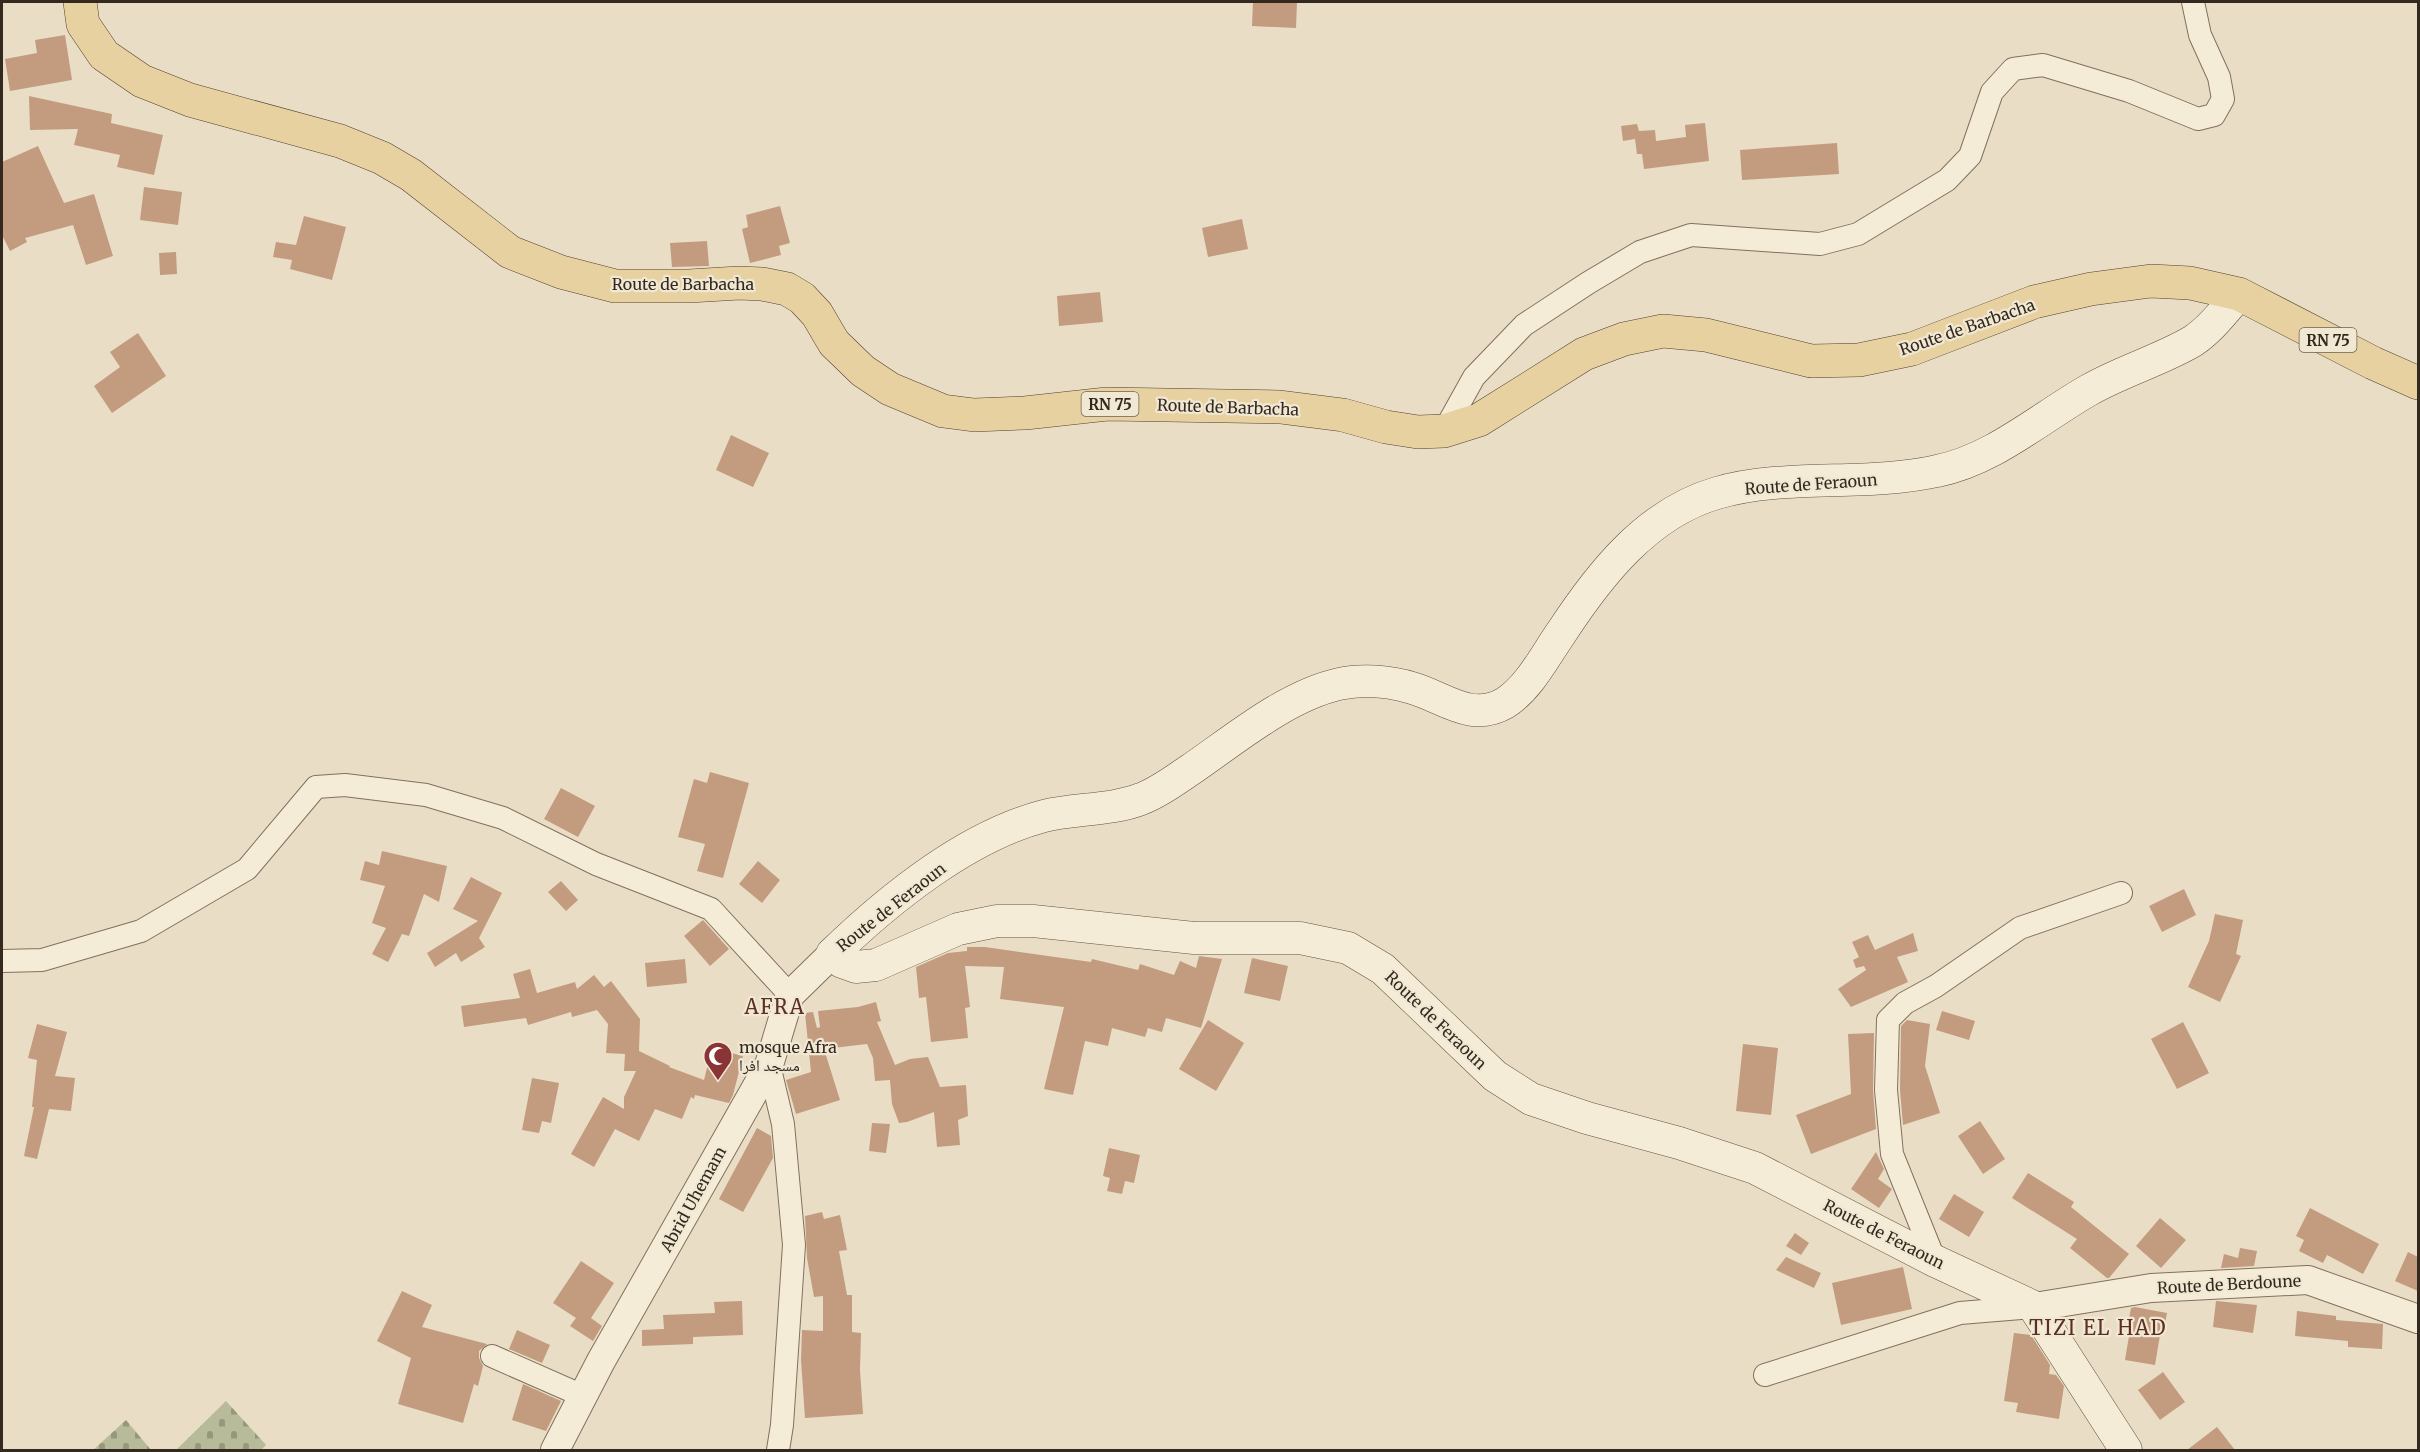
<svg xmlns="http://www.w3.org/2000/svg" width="2420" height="1452" viewBox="0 0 2420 1452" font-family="Merriweather,'Noto Naskh Arabic',serif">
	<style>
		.cemetery { fill: url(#cemetery-stones) }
		.building { fill: #c39b7f }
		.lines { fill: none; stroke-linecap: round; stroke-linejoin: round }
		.minor-casing { stroke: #82705d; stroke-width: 24 }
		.tertiary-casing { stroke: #82705d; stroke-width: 30 }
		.secondary-casing { stroke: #645240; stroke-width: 33 }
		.primary-casing { stroke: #503f31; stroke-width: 34 }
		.minor { stroke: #f5ecd7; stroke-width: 22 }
		.tertiary { stroke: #f5ecd7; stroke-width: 28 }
		.secondary { stroke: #f5ecd7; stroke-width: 32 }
		.primary { stroke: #e8d1a1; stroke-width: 33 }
		.labels { text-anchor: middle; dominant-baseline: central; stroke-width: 4.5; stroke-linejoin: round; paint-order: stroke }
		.shield { fill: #f1e8d4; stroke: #6d6255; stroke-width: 1.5 }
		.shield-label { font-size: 15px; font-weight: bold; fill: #34291f }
		.street-label { font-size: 16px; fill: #34291f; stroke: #f1e8d4 }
		.poi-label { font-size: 16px; fill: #34291f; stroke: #f1e8d4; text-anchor: start }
		.quarter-label { font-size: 20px; letter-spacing: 1.5px; fill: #5b2f24; stroke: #f1e8d4 }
	</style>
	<defs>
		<pattern id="cemetery-stones" width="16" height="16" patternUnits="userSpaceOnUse" patternTransform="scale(1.5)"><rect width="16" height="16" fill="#b7bb99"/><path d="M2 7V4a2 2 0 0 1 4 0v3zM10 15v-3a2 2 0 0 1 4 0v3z" fill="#96987c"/></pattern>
	</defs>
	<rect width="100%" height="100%" fill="#e9dec5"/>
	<!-- cemetery -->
	<path class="cemetery" d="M226,1401L266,1445L261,1450H176Z
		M126,1420L151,1450H93Z"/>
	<!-- building -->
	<path class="building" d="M1253,2H1297L1296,28L1252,26Z
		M65,35L72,80L10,91L5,59L37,53L35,40Z
		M29,96L112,114L111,123L163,135L154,175L117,167L120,155L74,145L78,129L30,130Z
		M1705,123L1709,161L1644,169L1642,154H1637L1635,139L1623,141L1621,126L1637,124L1639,131L1655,130L1656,141L1686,137L1685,125Z
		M1837,143L1839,174L1742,180L1740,150Z
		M38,146L64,203L94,194L113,256L86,265L73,225L25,238L27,242L10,251L2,235V162Z
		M144,187L182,192L178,225L140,220Z
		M780,206L790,243L779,246L781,255L750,263L742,229L748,227L746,215Z
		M304,216L346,227L332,280L290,269L292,260L273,257L276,242L296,245Z
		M1242,219L1248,249L1208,257L1202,228Z
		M707,241L709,266L672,267L670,243Z
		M176,252L177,274L160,275L159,253Z
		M1100,292L1103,322L1059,326L1057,296Z
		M138,333L166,376L112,413L94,386L120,367L110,352Z
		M731,435L769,453L753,487L716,470Z
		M710,772L749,783L723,878L697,871L705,844L678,837L694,779L707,783Z
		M561,788L595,806L578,837L544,819Z
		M382,851L447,866L439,902L424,894L409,936L402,934L388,962L372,954L386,928L372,923L385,886L360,880L365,861L379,865Z
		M758,861L780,880L762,903L739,884Z
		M471,877L502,893L479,938L485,947L461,962L456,953L435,967L427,953L478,921L453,909Z
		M561,881L578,900L566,911L548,892Z
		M2184,889L2196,915L2162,932L2149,906Z
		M2215,914L2243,920L2236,954L2241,956L2220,1002L2188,987L2209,941Z
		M703,920L729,949L710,966L684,936Z
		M1913,933L1918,951L1897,957L1908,982L1851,1007L1838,989L1866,970L1864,966L1856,968L1853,960L1859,957L1852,942L1868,935L1875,950Z
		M967,947H985L1091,962L1092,959L1138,970L1140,964L1174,975L1180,961L1196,968L1199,956L1222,959L1201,1028L1166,1018L1162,1032L1148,1028L1145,1037L1112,1028L1108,1046L1085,1041L1073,1095L1044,1089L1064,1007L1000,999L1004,967L965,966L970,1007L965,1008L968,1038L931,1042L926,997L919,998L916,967L948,953L967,951Z
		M1252,958L1288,966L1280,1001L1244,993Z
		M685,959L687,983L647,987L645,963Z
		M530,969L537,993L575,982L577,989L594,975L604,987L611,981L640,1019L639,1051L670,1066L669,1067L704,1080L712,1048L743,1056L733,1095L729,1103L695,1095L694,1099L691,1097L682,1119L655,1109L639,1141L615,1129L594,1167L571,1154L603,1097L624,1109V1097L636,1071H624L625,1054L606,1053L608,1024L597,1010L572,1017L571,1012L528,1025L526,1018L464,1027L461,1006L520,998L513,974Z
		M876,1002L881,1021L877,1022L895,1065L910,1059L928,1057L940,1087L966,1085L968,1116L958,1120L960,1145L937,1147L934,1112L907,1122L899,1123L892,1104L890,1080L875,1081L873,1058L867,1044L824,1049L840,1100L796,1114L786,1080L811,1072L805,1013L813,1012L817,1028L820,1027L818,1011L858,1007Z
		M1942,1011L1975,1021L1969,1040L1936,1030Z
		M1208,1020L1244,1043L1216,1091L1179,1069Z
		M1907,1020L1930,1024L1925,1066L1940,1113L1903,1125L1900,1090L1901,1026Z
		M2183,1022L2209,1073L2177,1089L2151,1039Z
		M37,1024L67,1032L55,1076L75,1078L71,1111L49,1109L37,1159L24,1156L34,1107H32L37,1060L28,1058Z
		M1874,1033L1873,1090L1876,1129L1811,1154L1796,1115L1851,1094L1848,1034Z
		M1743,1044L1778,1048L1771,1115L1736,1111Z
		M532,1078L559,1083L551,1123L542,1121L539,1133L522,1130Z
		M1980,1121L2005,1159L1983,1174L1958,1136Z
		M872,1123L890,1124L886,1153L869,1151Z
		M757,1128L771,1136L773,1158L743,1212L719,1199Z
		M1109,1148L1140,1155L1134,1183L1125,1181L1122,1194L1107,1191L1110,1178L1103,1176Z
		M1876,1152L1884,1169L1878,1179L1892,1189L1879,1208L1851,1189Z
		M2028,1173L2074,1202L2071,1207L2129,1254L2109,1278H2107L2070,1248L2077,1239L2012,1198Z
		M1954,1194L1984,1212L1969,1237L1939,1219Z
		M2310,1208L2379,1244L2363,1274L2327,1255L2323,1263L2299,1251L2304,1240L2296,1236Z
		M822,1212L824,1219L840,1215L847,1250L839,1251L847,1295H852V1332L861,1333L860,1370L863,1414L805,1418L801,1360L802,1330L823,1331V1296L814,1297L807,1258L805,1216Z
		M2160,1218L2186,1240L2161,1268L2136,1246Z
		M1795,1233L1809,1243L1801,1255L1786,1246Z
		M2240,1248L2257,1251L2254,1266L2221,1268L2224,1254L2238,1258Z
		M2408,1252L2418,1257V1291L2395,1281Z
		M1786,1257L1821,1273L1814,1288L1776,1270Z
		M581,1261L614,1283L591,1318L602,1326L593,1341L570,1326L576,1318L553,1303Z
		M1903,1267L1912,1309L1841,1325L1832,1283Z
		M402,1291L432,1305L422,1327L487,1344L479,1351V1358L483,1366L478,1386L474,1384L463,1423L398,1404L411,1358L377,1341Z
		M742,1301L743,1335L693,1337V1344L642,1346V1330L664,1329L663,1315L715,1313L714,1302Z
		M2216,1301L2257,1305L2253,1333L2213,1327Z
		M2135,1307L2167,1313L2164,1330L2161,1329L2155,1365L2125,1360L2131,1324H2128L2131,1308Z
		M2297,1311L2336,1316V1320L2383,1324L2382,1349L2348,1347V1341L2295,1336Z
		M517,1330L550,1345L542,1363L509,1349Z
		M2014,1333L2031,1335L2050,1365L2049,1374L2056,1375L2064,1386L2059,1419L2016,1412L2018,1403L2004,1401Z
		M2163,1372L2185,1402L2160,1420L2138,1390Z
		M523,1384L561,1401L546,1431L512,1420Z
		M2217,1427L2235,1450H2187Z"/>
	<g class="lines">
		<!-- minor casing -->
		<g class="minor-casing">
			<path id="minor" d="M1444,431L1474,377L1524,325L1588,283L1640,252L1691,235L1820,244L1858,234L1947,180L1970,156L1992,92L2013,69L2043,65L2129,91L2198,119L2214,115L2223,99L2219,77L2200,35L2193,2
				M2,961L42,960L141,931L247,869L316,787L345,785L426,795L503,818L596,864L711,909L790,995
				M769,1065L783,1124L794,1245L782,1425L778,1450
				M1935,1261L1892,1154L1886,1090L1888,1020L1905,1003L1936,986L2020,928L2121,893
				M492,1356L583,1396
				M1765,1375L1960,1313L2033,1307"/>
		</g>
		<!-- tertiary casing -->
		<g class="tertiary-casing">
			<path id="tertiary" d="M2034,1307L2151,1288L2308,1280L2418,1319
				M555,1450L601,1361L769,1065L790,995L832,954"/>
		</g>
		<!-- secondary casing -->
		<g class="secondary-casing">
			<path id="secondary" d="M2126,1450L2034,1307L1935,1261L1755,1168L1679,1143L1587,1118L1531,1099L1495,1076L1383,969L1348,948L1300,938H1194L1033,921H997L958,929L876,965L856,967L842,962L832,954C888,900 967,836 1044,816C1075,808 1110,811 1141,799C1158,793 1175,780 1190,770C1234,740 1286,696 1339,684C1362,679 1389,681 1412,688C1444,697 1471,723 1505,703C1529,688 1545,656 1561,633C1599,575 1647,513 1717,493C1785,473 1865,487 1937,471C1993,460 2040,418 2089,390C2122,371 2161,360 2193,341C2211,329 2225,310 2239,294"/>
		</g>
		<!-- primary casing -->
		<g class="primary-casing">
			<path id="primary" d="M80,2L83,24L104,55L142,81L190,100L340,141L382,158L411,175L510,252L561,272L615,286H689L739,283L762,284L787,289L802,298L817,314L834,343L863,371L890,389L943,411L974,415L1025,413L1107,404L1280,407L1343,415L1386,427L1418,432L1444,431L1479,420L1584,354L1624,339L1663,331L1706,335L1811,361L1859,360L1912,349L2034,302L2091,289L2151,281L2190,283L2239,294L2373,363L2418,383"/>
		</g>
		<!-- minor -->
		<use href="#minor" class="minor"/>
		<!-- tertiary -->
		<use href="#tertiary" class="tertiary"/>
		<!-- secondary -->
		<use href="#secondary" class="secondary"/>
		<!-- primary -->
		<use href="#primary" class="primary"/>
	</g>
	<!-- icons -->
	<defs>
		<g id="mosque-pin" transform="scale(1.5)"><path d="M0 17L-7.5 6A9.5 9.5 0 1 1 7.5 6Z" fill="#8a3436" stroke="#f1e8d4"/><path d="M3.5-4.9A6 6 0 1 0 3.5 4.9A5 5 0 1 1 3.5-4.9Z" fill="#fff"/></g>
	</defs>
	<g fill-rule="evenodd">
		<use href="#mosque-pin" x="718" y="1056"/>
	</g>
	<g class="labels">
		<!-- shield labels -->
		<g class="shield">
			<rect x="2299.5" y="328" width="57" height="24" rx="4.5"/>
			<rect x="1081.5" y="392" width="57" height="24" rx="4.5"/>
		</g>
		<g class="shield-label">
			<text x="2328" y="340">RN 75</text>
			<text x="1110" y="404">RN 75</text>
		</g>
		<!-- street labels -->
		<g class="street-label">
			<text x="683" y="284">Route de Barbacha</text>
			<text transform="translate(1967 327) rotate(-19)">Route de Barbacha</text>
			<text transform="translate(1228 407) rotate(2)">Route de Barbacha</text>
			<text transform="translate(1811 484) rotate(-4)">Route de Feraoun</text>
			<text transform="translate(891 907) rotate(-38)">Route de Feraoun</text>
			<text transform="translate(1436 1020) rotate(44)">Route de Feraoun</text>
			<text transform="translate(693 1199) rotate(-61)">Abrid Uhemam</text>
			<text transform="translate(1884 1234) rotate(27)">Route de Feraoun</text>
			<text transform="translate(2229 1284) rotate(-3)">Route de Berdoune</text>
		</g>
		<!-- poi labels -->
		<g class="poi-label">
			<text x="739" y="1047">mosque Afra<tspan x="739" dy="18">مسجد افرا</tspan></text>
		</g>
		<!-- quarter labels -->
		<g class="quarter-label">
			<text x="775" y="1006">AFRA</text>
			<text x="2098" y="1327">TIZI EL HAD</text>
		</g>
	</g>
	<!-- border -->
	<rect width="2420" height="1452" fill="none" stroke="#34291f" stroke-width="6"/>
</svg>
